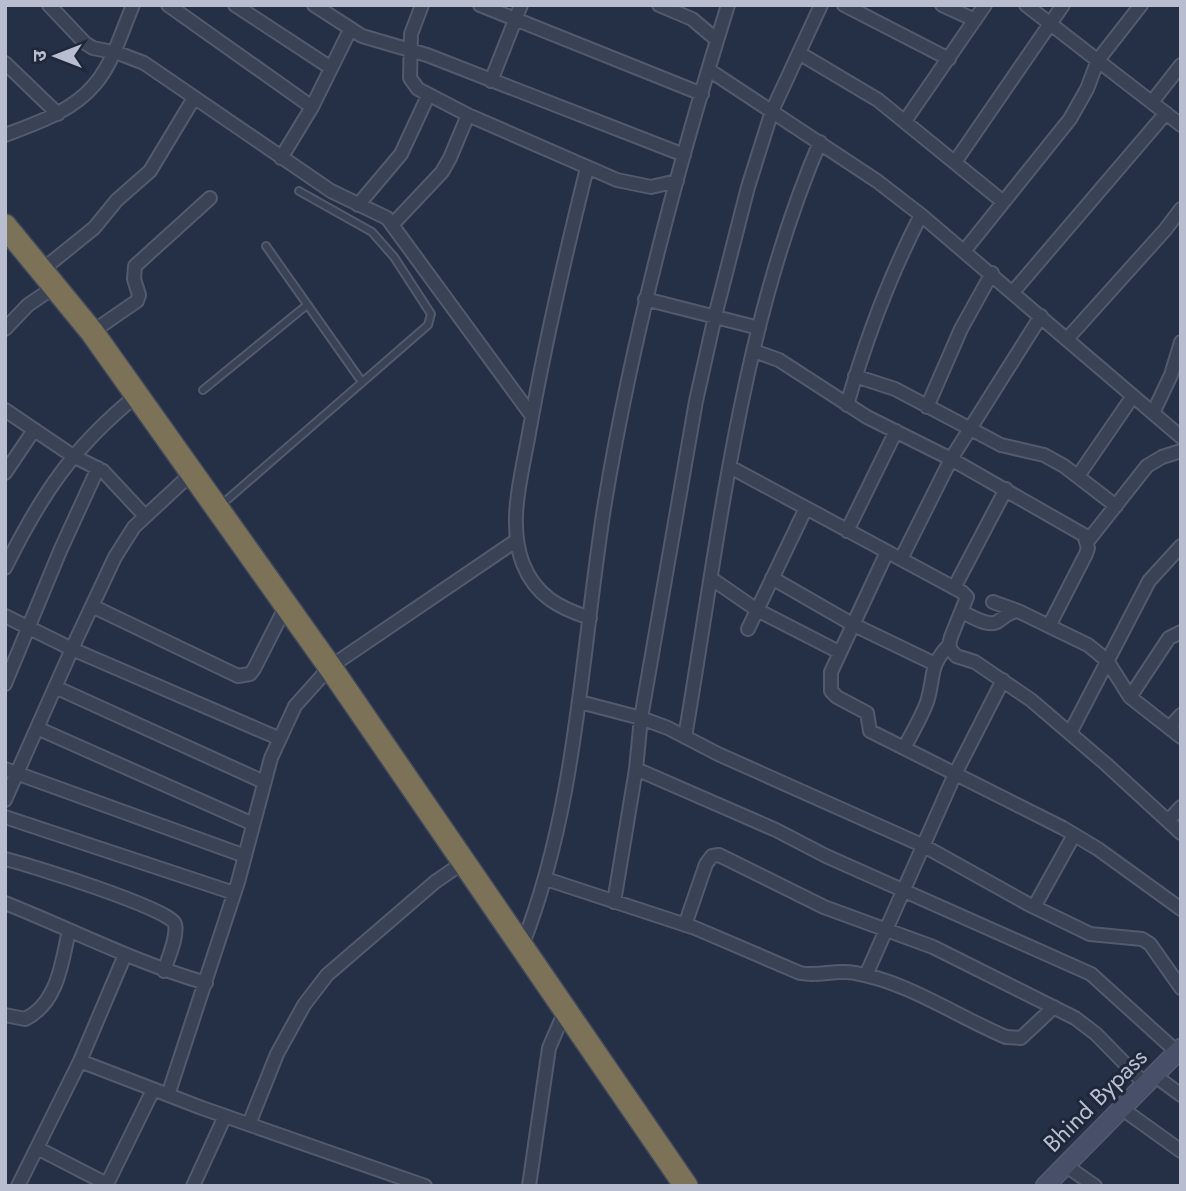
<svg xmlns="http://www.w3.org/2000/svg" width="1186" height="1191" viewBox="0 0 1186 1191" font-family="Jost,'Noto Sans Devanagari',sans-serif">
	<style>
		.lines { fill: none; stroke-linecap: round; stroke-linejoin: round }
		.lane-casing { stroke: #535a6d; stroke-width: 10 }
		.street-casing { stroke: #535a6d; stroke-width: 16 }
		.secondary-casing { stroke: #535a6d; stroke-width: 21 }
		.highway-casing { stroke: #424a5d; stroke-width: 26 }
		.lane { stroke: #3a4255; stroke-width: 6 }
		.street { stroke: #3a4255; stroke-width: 12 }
		.secondary { stroke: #485069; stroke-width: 18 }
		.highway { stroke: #7c7257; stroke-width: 23 }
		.labels { text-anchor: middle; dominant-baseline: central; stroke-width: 6; stroke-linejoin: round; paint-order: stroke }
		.street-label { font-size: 24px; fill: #b8becf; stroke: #1f273b }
	</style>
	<rect width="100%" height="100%" fill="#252f46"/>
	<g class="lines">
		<!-- lane casing -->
		<g class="lane-casing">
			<path id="lane" d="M266,246L362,382
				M203,390L307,305
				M221,505L428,325L431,314L394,257L372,232L299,191"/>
		</g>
		<!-- street casing -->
		<g class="street-casing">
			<path id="street" d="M49,5L85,43L93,48L118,53L144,63L331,191L387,218L532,416
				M168,5L312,107
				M235,5L331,68
				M314,5L362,36L427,55L684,155
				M422,5L411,34L410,78L418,89L468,115L617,180L651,187L677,181
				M480,5L702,94
				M659,5L692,19L717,40
				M844,5L949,59
				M942,5L975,20
				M1026,5L1181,125
				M799,53L878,100L1002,201
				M5,63L58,114
				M709,70L877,181L921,215L1181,437
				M491,81L521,5
				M1152,102L1181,65
				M905,121L985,5
				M5,135C37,123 73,111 95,84C113,63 122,31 133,5
				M281,158L312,107L350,30
				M955,162L1063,5
				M587,168C565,256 545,343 529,433C522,474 507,523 523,564C536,596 559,608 590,618
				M358,205L401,154L428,96
				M393,224L442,172L450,158L468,115
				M965,250L1070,119L1087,89L1098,60L1141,5
				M42,270L94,228L117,200L150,171L194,98
				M1013,292L1166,113
				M645,299L759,328
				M5,329L28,305L56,286
				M92,332L137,301L139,295L134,279L135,266L210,198
				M1067,339L1165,230L1181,209
				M754,351L779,360L867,417L951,459L1084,535L1088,548L1086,554L1049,626
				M855,376L895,389L1001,445L1044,455L1064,466L1116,506
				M847,405C866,339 890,275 921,215
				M927,407L961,329L992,273
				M5,410L73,456L103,471L145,516
				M1153,413L1171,375L1181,342
				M730,467L962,592L967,597L951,637L949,645L951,650L956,656L975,662L1031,700L1107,765L1181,833
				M5,473L34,430
				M1078,476L1133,396
				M847,531L896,431
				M1087,542L1147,466L1162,457L1181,451
				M887,552L831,672V691L837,697L867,713L870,731L1063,828L1098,849L1181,909
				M901,559L951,459L1041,316
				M5,568C41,495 73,447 136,396
				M772,578L852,624L935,664
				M712,579L757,610L839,652
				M954,588L1006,489
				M993,602L1018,611
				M92,606L238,676L250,674L254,669L286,606
				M962,612C971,616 987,627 997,622C1005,617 1008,612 1018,611L1088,645L1098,653L1108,662L1130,697L1181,737
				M5,616L72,649L278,738
				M748,629L806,508
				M5,684L60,551L98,468
				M55,687L264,782
				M1130,697L1169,638L1181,632
				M580,702L641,718L668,728L718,754L924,846L1028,904L1090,934L1142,939L1150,944L1181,988
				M1170,727L1181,715
				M37,728L253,824
				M1070,733L1149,581L1181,546
				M685,737C719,538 740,328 820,142
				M904,748C912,733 921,718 927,702C935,677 928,667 949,645
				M5,769L245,856
				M636,769L776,830L826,856L1091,974L1177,1052
				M5,800L76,640L115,557L134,527L191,474
				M5,817L234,893
				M1168,821L1181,807
				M5,859C27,864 171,909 175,924C178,937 168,958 164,971
				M546,879L695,928L800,973C819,977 836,969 855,973C908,982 956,1016 1006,1037L1021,1038L1054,1007
				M614,902L636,769L641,718L696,401L715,316L748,187L772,111L821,5
				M5,903C73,930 136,963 206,983
				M1034,907L1074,835
				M685,925L706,864L712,856L719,855L824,907L933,947L1075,1018L1096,1034L1145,1084
				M522,946C578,804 581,651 605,502C633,333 677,168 728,5
				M866,975L955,774L1003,680
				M5,1015L25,1019C58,1003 62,962 69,930
				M80,1061L202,1108L425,1186
				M1154,1075L1181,1095
				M168,1095L238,882L271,758L295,706L330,667L517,540
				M1121,1108L1181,1151
				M249,1124L277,1054L304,1005L327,975L435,882L464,862
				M37,1148L107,1184
				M1065,1165L1095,1186
				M18,1186L80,1061L125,955
				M106,1186L153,1090
				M193,1186L225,1116
				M529,1186L549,1048L565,1011"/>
		</g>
		<!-- secondary casing -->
		<g class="secondary-casing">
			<path id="secondary" d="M1045,1186L1181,1048"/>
		</g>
		<!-- highway casing -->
		<g class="highway-casing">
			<path id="highway" d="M5,226L92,332L217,508L330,667L686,1186"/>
		</g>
		<!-- lane -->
		<use href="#lane" class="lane"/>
		<!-- street -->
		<use href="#street" class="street"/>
		<!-- secondary -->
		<use href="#secondary" class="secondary"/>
		<!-- highway -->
		<use href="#highway" class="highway"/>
	</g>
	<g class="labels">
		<!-- street labels -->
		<g class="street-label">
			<text transform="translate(1095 1100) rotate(-45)">Bhind Bypass</text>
		</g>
	</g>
	<!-- border -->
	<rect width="1186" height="1191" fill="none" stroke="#b8becf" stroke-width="14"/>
	<!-- north arrow -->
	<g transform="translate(56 56) rotate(270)" stroke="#1f273b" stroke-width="5" paint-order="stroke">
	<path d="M0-5L12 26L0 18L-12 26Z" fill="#b8becf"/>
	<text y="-10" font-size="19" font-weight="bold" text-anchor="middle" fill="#b8becf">उ</text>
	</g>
</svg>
